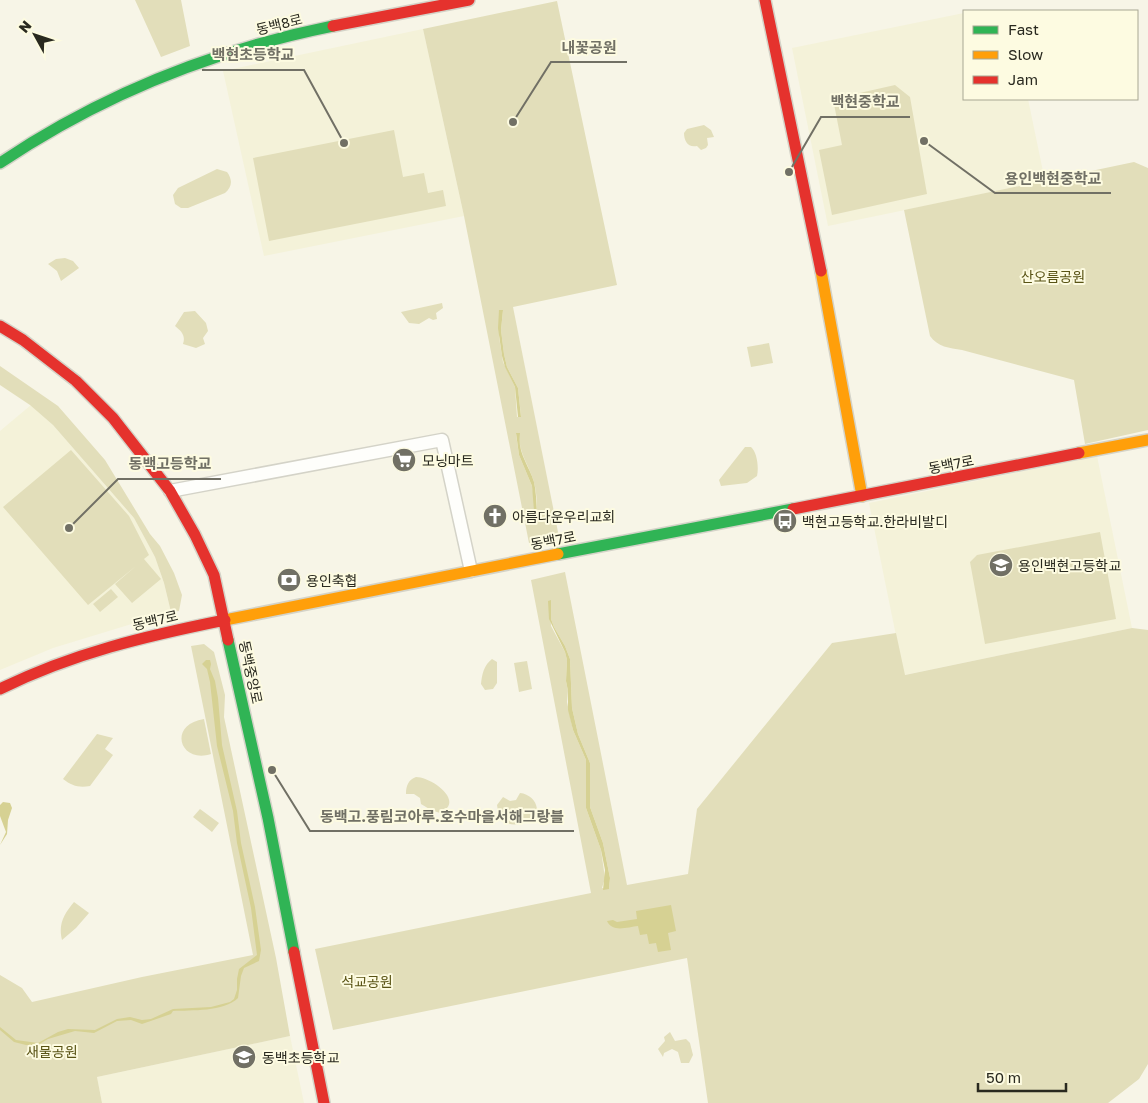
<svg xmlns="http://www.w3.org/2000/svg" width="1148" height="1103" viewBox="0 0 1148 1103" font-family="'Golos Text','Noto Sans KR',sans-serif">
	<style>
		.built { fill: #f4f2d9 }
		.green { fill: #e2deba; fill-rule: evenodd }
		.water { fill: #d6d193 }
		.lines { fill: none; stroke-linecap: round; stroke-linejoin: round }
		.street-casing { stroke: #d4d3c8; stroke-width: 15 }
		.fast-casing { stroke: #d4d3c8; stroke-width: 14 }
		.slow-casing { stroke: #d4d3c8; stroke-width: 14 }
		.jam-casing { stroke: #d4d3c8; stroke-width: 14 }
		.street { stroke: #fefefb; stroke-width: 12 }
		.fast { stroke: #30b455; stroke-width: 11 }
		.slow { stroke: #ff9f0a; stroke-width: 11 }
		.jam { stroke: #e5322d; stroke-width: 11 }
		.labels { text-anchor: middle; dominant-baseline: central; stroke-width: 4; stroke-linejoin: round; paint-order: stroke }
		.street-label { font-size: 14px; fill: #29291f; stroke: #fdfbe1 }
		.park-label { font-size: 14px; fill: #595315; stroke: #fdfbe1 }
		.poi-label { font-size: 14px; fill: #29291f; stroke: #fdfbe1; text-anchor: start }
		.leader { fill: none; stroke: #717065; stroke-width: 2 }
		.callout-dot { fill: #717065; stroke: #fdfbe1; stroke-width: 2 }
		.callout-label { font-size: 15px; text-anchor: middle; font-weight: bold; fill: #717065; stroke: #fdfbe1; stroke-width: 4; stroke-linejoin: round; paint-order: stroke }
	</style>
	<rect width="100%" height="100%" fill="#f7f5e7"/>
	<!-- built -->
	<path class="built" d="M964,13V99H1028L1045,181L828,226L792,48Z
		M423,29L464,216L264,256L223,71Z
		M31,405L53,425L134,518L155,557L164,583L171,612L53,648L0,670V431Z
		M1097,456L1132,628L904,675L869,503Z
		M290,1036L304,1103H102L97,1077Z"/>
	<!-- green -->
	<path class="green" d="M135,0H181L190,46L161,57Z
		M557,1L617,285L513,307L559,537L529,543L464,216L423,29ZM503,310L501,330L504,354L507,367L518,388L521,416L517,417L515,387L503,362L499,337V317ZM519,433C518,451 528,464 533,479C537,491 537,504 537,516L532,486L519,455L516,434Z
		M895,85L910,97L927,194L832,215L819,150L842,145L833,99Z
		M704,125L711,130L714,137L707,138L708,145L706,148L701,150L697,146C688,148 684,141 684,133L687,129Z
		M394,130L403,177L424,173L428,193L443,190L446,206L269,241L253,158Z
		M1134,162L1148,168V430L1085,444L1074,380L962,350C949,348 938,347 930,336L904,210Z
		M217,169L227,172C233,180 232,187 225,193L188,208H181L175,204L173,195L178,188Z
		M65,258L73,261L79,268L61,281L57,271L48,264L56,259Z
		M442,303L443,308L436,313L437,319L433,320L429,318L419,324L409,323L401,312Z
		M195,311L206,323L208,331L203,338L205,344L196,348L183,344C186,335 181,331 175,326L184,312Z
		M769,343L773,363L751,367L747,347Z
		M0,366L58,406L105,460L150,534L160,546L174,573L182,595L179,611L171,612L164,583L155,557L134,518L53,425L30,405L0,385Z
		M745,447H751C757,452 759,467 757,476L747,483L721,486L719,480Z
		M71,450L129,516L149,555L144,559L161,579L132,603L115,584L136,566L88,605L3,507Z
		M1100,532L1116,619L985,644L970,562L977,555Z
		M565,572L627,885L688,874L697,809L832,643L896,633L905,675L1132,628L1148,630V1064L1139,1079L1108,1103H708L687,958L333,1030L315,949L591,893L531,580ZM550,600L551,619L554,627L565,646L570,659L572,708L578,734L590,763V807L603,843L610,878L609,889L602,888L605,878L601,850L586,808V760L573,730L567,702L568,691L566,681L567,660L565,652L551,626Z
		M111,589L118,597L100,612L93,604Z
		M204,644L214,652L225,695L224,717L276,958L290,1036L97,1077L102,1103H0V975L22,988L32,1002L142,977L253,955L191,646Z
		M492,659L497,662V683L493,689L485,690L481,684C482,674 484,665 492,659Z
		M527,661L532,689L519,692L514,663Z
		M204,719L211,754C180,764 167,725 204,719Z
		M97,734L113,738L105,749L113,755L90,786C79,788 72,786 63,779Z
		M416,777C431,777 466,801 440,813L431,810L421,804L420,798L414,794H406C406,786 408,780 416,777Z
		M520,793C529,794 536,800 537,809C528,824 512,831 499,817L497,805L503,797L510,801L516,800Z
		M200,809L219,823L212,832L193,817Z
		M74,902L89,913L76,928L62,940C58,924 64,914 74,902Z
		M670,1032L675,1041L686,1039L690,1043L693,1055L689,1063H681L678,1052L672,1049L664,1053L663,1057L658,1049L665,1041L664,1037Z"/>
	<!-- water -->
	<path class="water" d="M499,310H503L501,330L504,354L507,367L518,388L521,417H518L515,387L505,367L502,356L498,328Z
		M516,433H520C517,453 529,465 534,482C537,495 536,509 538,522L535,523L532,486L519,455Z
		M551,600V619L554,627L565,646L570,659L572,708L578,734L590,763V807L603,843L610,878L609,889L603,890L605,870L601,850L586,808V760L573,730L568,710V691L566,681L567,660L565,652L549,619L548,601Z
		M206,660H210L211,664L210,669L215,681L218,698L222,745L237,811L241,843L255,907L261,950L259,961L244,968L241,976L238,998C224,1012 191,1010 173,1011L171,1014L142,1024L131,1020L117,1021L94,1033L75,1031L48,1039L38,1045H26L14,1042L0,1030V1027L16,1040L38,1043L58,1032L68,1029L95,1030L117,1019L130,1017L142,1020L151,1019L173,1009L211,1007L230,1002L234,999L237,990V979L239,969L257,955L251,908L237,843L233,811L217,746L210,682L207,669L202,664Z
		M3,802L10,803L12,808L8,820L7,834L0,845L6,832L0,816V805Z
		M671,905L676,931L668,933L671,950L658,952L656,943L649,944L647,934L640,935L638,926C628,927 612,933 607,921L613,920L617,922L637,919L636,911Z"/>
	<g class="lines">
		<!-- street casing -->
		<g class="street-casing">
			<path id="street" d="M170,491L442,440L471,571"/>
		</g>
		<!-- fast casing -->
		<g class="fast-casing">
			<path id="fast" d="M0,163C101,95 214,50 333,26
				M558,554L793,509
				M228,640L268,818L294,952"/>
		</g>
		<!-- slow casing -->
		<g class="slow-casing">
			<path id="slow" d="M821,271L862,496
				M1079,453L1148,440
				M225,620L558,554"/>
		</g>
		<!-- jam casing -->
		<g class="jam-casing">
			<path id="jam" d="M765,0L821,271
				M333,26L469,0
				M0,326L23,340L76,381L113,418L170,491L195,535L214,575L228,640
				M793,509L1079,453
				M0,689C73,653 146,636 225,620
				M294,952L324,1103"/>
		</g>
		<!-- street -->
		<use href="#street" class="street"/>
		<!-- fast -->
		<use href="#fast" class="fast"/>
		<!-- slow -->
		<use href="#slow" class="slow"/>
		<!-- jam -->
		<use href="#jam" class="jam"/>
	</g>
	<!-- icons -->
	<defs>
		<g id="supermarket-disc" transform="scale(1.25)"><circle r="9.5" fill="#717065" stroke="#fdfbe1"/><path d="M-6-5.5h2.5l.6 2H6L4.5 2H-2.5L-4.4-4H-6ZM-1.5 3.2a1.3 1.3 0 1 0 .1 0ZM3 3.2a1.3 1.3 0 1 0 .1 0Z" fill="#fff"/></g>
		<g id="church-disc" transform="scale(1.25)"><circle r="9.5" fill="#717065" stroke="#fdfbe1"/><path d="M-1.2-6h2.4v3.5h3.3v2.4h-3.3V6h-2.4V-.1h-3.3v-2.4h3.3Z" fill="#fff"/></g>
		<g id="bus-disc" transform="scale(1.25)"><circle r="9.5" fill="#717065" stroke="#fdfbe1"/><path d="M-5-6H5V4H4V6H2V4H-2V6H-4V4H-5ZM-3.5-4V0h7V-4ZM-3.5 1.2v1.5H-2V1.2ZM2 1.2v1.5H3.5V1.2Z" fill="#fff"/></g>
		<g id="school-disc" transform="scale(1.25)"><circle r="9.5" fill="#717065" stroke="#fdfbe1"/><path d="M0-5L7-2L0 1L-7-2ZM-4 1L0 2.5L4 1V4Q0 6-4 4Z" fill="#fff"/></g>
		<g id="bank-disc" transform="scale(1.25)"><circle r="9.5" fill="#717065" stroke="#fdfbe1"/><path d="M-6-4H6V4H-6ZM0-2.3a2.3 2.3 0 1 0 0 4.6a2.3 2.3 0 1 0 0-4.6Z" fill="#fff"/></g>
	</defs>
	<g fill-rule="evenodd">
		<use href="#supermarket-disc" x="404" y="460"/>
		<use href="#church-disc" x="495" y="516"/>
		<use href="#bus-disc" x="785" y="521"/>
		<use href="#school-disc" x="1001" y="565"/>
		<use href="#bank-disc" x="289" y="580"/>
		<use href="#school-disc" x="244" y="1057"/>
	</g>
	<g class="labels">
		<!-- street labels -->
		<g class="street-label">
			<text transform="translate(279 24) rotate(-14)">동백8로</text>
			<text transform="translate(951 464) rotate(-11)">동백7로</text>
			<text transform="translate(553 540) rotate(-11)">동백7로</text>
			<text transform="translate(155 620) rotate(-13)">동백7로</text>
			<text transform="translate(251 672) rotate(78)">동백중앙로</text>
		</g>
		<!-- park labels -->
		<g class="park-label">
			<text x="1053" y="276">산오름공원</text>
			<text x="367" y="981">석교공원</text>
			<text x="52" y="1051">새물공원</text>
		</g>
		<!-- poi labels -->
		<g class="poi-label">
			<text x="422" y="460">모닝마트</text>
			<text x="512" y="516">아름다운우리교회</text>
			<text x="802" y="521">백현고등학교.한라비발디</text>
			<text x="1018" y="565">용인백현고등학교</text>
			<text x="306" y="580">용인축협</text>
			<text x="262" y="1057">동백초등학교</text>
		</g>
	</g>
	<!-- callouts -->
	<path class="leader" d="M513 122L551 62H627M344 143L304 70H202M789 172L821 117H910M924 141L995 193H1111M69 528L118 479H221M272 770L310 831H574"/>
	<g class="callout-dot">
		<circle cx="513" cy="122" r="5"/>
		<circle cx="344" cy="143" r="5"/>
		<circle cx="789" cy="172" r="5"/>
		<circle cx="924" cy="141" r="5"/>
		<circle cx="69" cy="528" r="5"/>
		<circle cx="272" cy="770" r="5"/>
	</g>
	<g class="callout-label">
		<text x="589" y="53">내꽃공원</text>
		<text x="253" y="60">백현초등학교</text>
		<text x="865" y="107">백현중학교</text>
		<text x="1053" y="184">용인백현중학교</text>
		<text x="170" y="469">동백고등학교</text>
		<text x="442" y="822">동백고.풍림코아루.호수마을서해그랑블</text>
	</g>
	<!-- legend -->
	<rect x="963" y="10" width="175" height="90" fill="#fdfbe1" stroke="#a8a793"/>
	<rect x="973" y="26" width="25" height="8" fill="#30b455" stroke="#a8a793"/>
	<text x="1008" y="35" font-size="15" fill="#29291f">Fast</text>
	<rect x="973" y="51" width="25" height="8" fill="#ff9f0a" stroke="#a8a793"/>
	<text x="1008" y="60" font-size="15" fill="#29291f">Slow</text>
	<rect x="973" y="76" width="25" height="8" fill="#e5322d" stroke="#a8a793"/>
	<text x="1008" y="85" font-size="15" fill="#29291f">Jam</text>
	<!-- north arrow -->
	<g transform="translate(35 35) rotate(310)" stroke="#fdfbe1" stroke-width="4" paint-order="stroke">
	<path d="M0-4L9 19L0 12L-9 19Z" fill="#29291f"/>
	<text y="-8" font-size="14" font-weight="bold" text-anchor="middle" fill="#29291f">N</text>
	</g>
	<!-- scale -->
	<path d="M978 1083v8h88v-8" fill="none" stroke="#29291f" stroke-width="2.5"/>
	<text x="986" y="1083" font-size="15" fill="#29291f" stroke="#fdfbe1" stroke-width="4" paint-order="stroke">50 m</text>
</svg>
